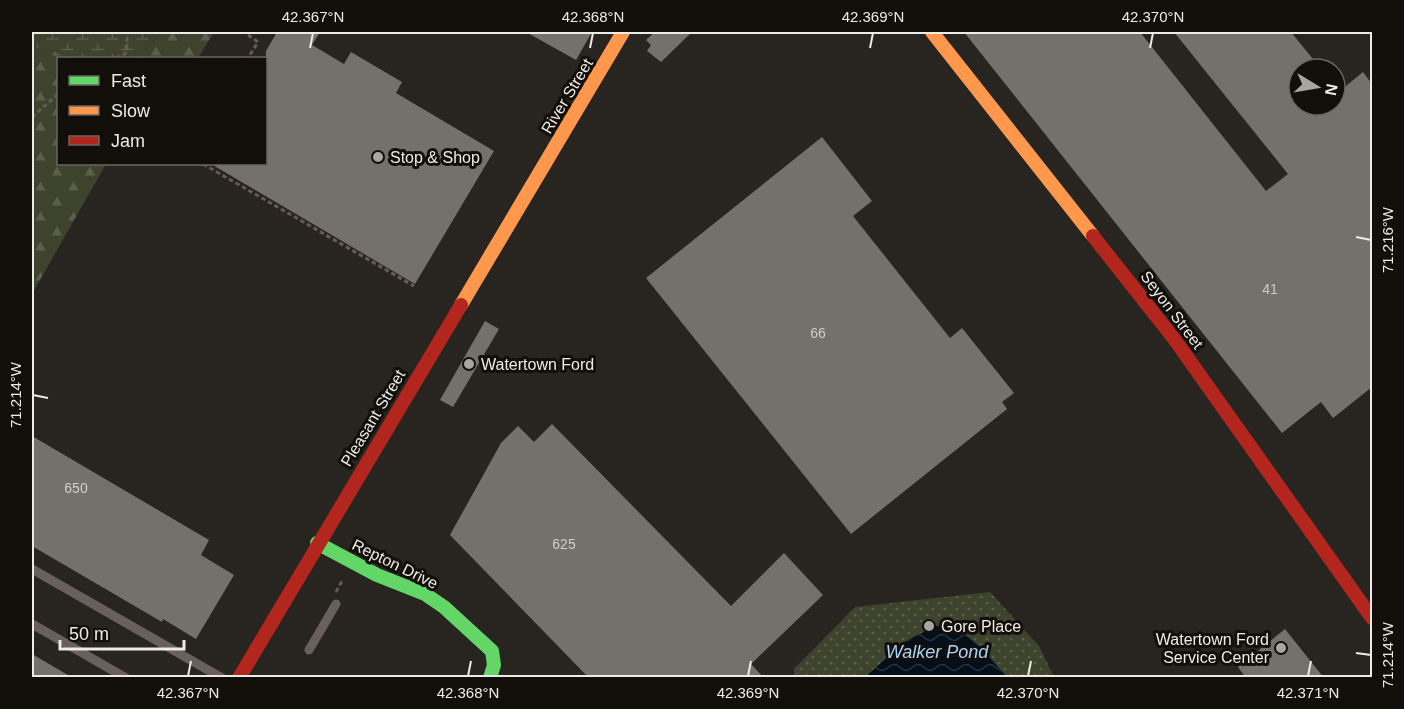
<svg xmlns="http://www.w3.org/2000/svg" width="1404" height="709" viewBox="0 0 1404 709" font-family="Arial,sans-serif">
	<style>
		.forest { fill: url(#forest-firs) }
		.wetland { fill: url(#wetland-marsh) }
		.park { fill: url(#park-dots) }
		.water { fill: url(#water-waves) }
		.building { fill: #74716d }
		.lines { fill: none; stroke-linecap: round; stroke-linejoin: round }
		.path { stroke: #625b58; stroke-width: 3; stroke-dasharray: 4.5 3; stroke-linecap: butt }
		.lane { stroke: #695f5d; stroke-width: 9 }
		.fast { stroke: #63d668; stroke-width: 14 }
		.slow { stroke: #ff974d; stroke-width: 14 }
		.jam { stroke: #b3261e; stroke-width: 14 }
		.ticks { fill: none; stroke: #eeeae5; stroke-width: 2 }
		.poi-dot { fill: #a9a5a0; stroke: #120f0b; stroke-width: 2 }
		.labels { text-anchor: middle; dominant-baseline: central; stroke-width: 6; stroke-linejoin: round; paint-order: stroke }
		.number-label { font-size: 14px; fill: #d0ccc7 }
		.street-label { font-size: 16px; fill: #eeeae5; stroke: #120f0b }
		.poi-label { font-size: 16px; fill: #eeeae5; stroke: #120f0b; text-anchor: start }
		.water-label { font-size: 18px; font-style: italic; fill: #a6d4fb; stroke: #120f0b }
		.neatline { fill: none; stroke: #eeeae5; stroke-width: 2 }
		.ticks-label { font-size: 15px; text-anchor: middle; fill: #eeeae5 }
	</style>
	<defs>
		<pattern id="forest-firs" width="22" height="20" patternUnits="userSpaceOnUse" patternTransform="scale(1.5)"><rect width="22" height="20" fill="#3e432e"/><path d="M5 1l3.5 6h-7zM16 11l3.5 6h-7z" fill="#5a5e4c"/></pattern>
		<pattern id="wetland-marsh" width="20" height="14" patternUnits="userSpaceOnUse" patternTransform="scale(1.5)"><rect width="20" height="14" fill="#3e432e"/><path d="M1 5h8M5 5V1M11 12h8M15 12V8" fill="none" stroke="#5a5e4c"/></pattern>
		<pattern id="park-dots" width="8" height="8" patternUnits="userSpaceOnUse" patternTransform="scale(1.5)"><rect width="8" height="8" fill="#3e432e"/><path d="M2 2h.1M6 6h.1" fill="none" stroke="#5a5e4c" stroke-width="1.8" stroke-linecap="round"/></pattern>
		<pattern id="water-waves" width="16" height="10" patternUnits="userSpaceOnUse" patternTransform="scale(1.5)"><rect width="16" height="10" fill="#040f1c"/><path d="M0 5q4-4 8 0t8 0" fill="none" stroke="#29323d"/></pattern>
	</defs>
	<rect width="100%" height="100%" fill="#282521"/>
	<!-- forest -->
	<path class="forest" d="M162,32H214L198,58H139Z
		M32,48L50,49L67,58H58V164H106L32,294Z"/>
	<!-- wetland -->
	<path class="wetland" d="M32,32H162L139,58H67L50,49L32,48Z"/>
	<!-- park -->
	<path class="park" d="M990,592L1039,646L1054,677L795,678L794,669L855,607Z"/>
	<!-- water -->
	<path class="water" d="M936,626C967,626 988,656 1007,677H865L907,640Z"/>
	<!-- building -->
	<path class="building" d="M277,32H320L312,45L344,64L351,52L402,82L396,93L494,151L415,284L211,164H266V51Z
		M526,32H592L576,60Z
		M655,32H692L661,62L647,51L651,45L646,40Z
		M964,32H1140L1266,191L1288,174L1174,32H1291L1321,69H1299V105H1335V95L1363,72L1372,84V387L1333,418L1321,402L1282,433Z
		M822,137L872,201L853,216L950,338L962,328L1014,393L1002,402L1007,409L851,534L646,278Z
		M485,321L499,329L453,407L440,400Z
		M552,424L731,606L784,553L823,595L751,664L764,678H589L450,535L501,443L518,426L534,442Z
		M32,436L209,540L201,555L234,575L196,639L163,619L162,622L32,546Z
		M1285,629L1324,678H1246L1238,667Z
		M32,654L73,678H32Z"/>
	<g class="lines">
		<!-- path -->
		<path class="path" d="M248,35L258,42L248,58
			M116,58L125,54L128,32
			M32,117L58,94
			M203,164L414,286
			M336,592L343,579"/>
		<!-- lane -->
		<path class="lane" d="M32,569L222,678
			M32,624L126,678
			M309,650L336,604"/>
		<!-- fast -->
		<path class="fast" d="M317,543L377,575L425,594L444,607L492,651L494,665L490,678"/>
		<!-- slow -->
		<path class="slow" d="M932,32L1093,236
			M461,305L623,32"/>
		<!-- jam -->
		<path class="jam" d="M1093,236L1175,340L1372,618
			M239,678L461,305"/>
	</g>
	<!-- ticks -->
	<path class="ticks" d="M310,48L313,33M590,48L593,33M870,48L873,33M1150,48L1153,33M1356,237L1371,240M33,395L48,398M1356,653L1371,655M188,676L191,661M468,676L471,661M748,676L751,661M1028,676L1031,661M1308,676L1311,661"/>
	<!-- markers -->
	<g class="poi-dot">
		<circle cx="378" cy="157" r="6"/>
		<circle cx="469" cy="364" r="6"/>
		<circle cx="929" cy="626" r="6"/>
		<circle cx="1281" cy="648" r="6"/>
	</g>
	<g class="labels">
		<!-- number labels -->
		<g class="number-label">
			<text x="1270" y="289">41</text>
			<text x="818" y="333">66</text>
			<text x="76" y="488">650</text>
			<text x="564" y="544">625</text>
		</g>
		<!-- street labels -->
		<g class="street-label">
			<text transform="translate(567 96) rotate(-59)">River Street</text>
			<text transform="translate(1172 310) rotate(53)">Seyon Street</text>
			<text transform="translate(373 418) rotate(-59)">Pleasant Street</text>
			<text transform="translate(395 564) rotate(26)">Repton Drive</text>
		</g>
		<!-- poi labels -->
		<g class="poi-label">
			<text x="390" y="157">Stop &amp; Shop</text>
			<text x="481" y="364">Watertown Ford</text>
			<text x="941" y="626">Gore Place</text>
			<text x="1269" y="639" text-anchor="end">Watertown Ford<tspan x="1269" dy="18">Service Center</tspan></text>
		</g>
		<!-- water labels -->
		<g class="water-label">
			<text x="937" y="652">Walker Pond</text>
		</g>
	</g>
	<!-- border -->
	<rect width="1404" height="709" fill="none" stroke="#120f0b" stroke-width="66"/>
	<!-- legend -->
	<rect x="57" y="57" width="210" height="108" fill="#120f0b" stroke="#6a6762" stroke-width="1.5"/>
	<rect x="69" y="76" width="30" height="9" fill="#63d668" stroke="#6a6762" stroke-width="1.5"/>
	<text x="111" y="87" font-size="18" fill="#eeeae5">Fast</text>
	<rect x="69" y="106" width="30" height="9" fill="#ff974d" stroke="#6a6762" stroke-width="1.5"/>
	<text x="111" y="117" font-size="18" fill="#eeeae5">Slow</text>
	<rect x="69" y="136" width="30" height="9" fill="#b3261e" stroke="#6a6762" stroke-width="1.5"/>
	<text x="111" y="147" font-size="18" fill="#eeeae5">Jam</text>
	<!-- north arrow -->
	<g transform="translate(1317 87) rotate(101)"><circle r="28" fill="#120f0b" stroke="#6a6762" stroke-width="1.5"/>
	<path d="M0-4.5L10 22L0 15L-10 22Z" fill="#a9a5a0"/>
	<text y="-9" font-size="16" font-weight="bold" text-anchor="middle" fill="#eeeae5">N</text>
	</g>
	<!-- scale -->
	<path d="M60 640v9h124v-9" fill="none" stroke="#eeeae5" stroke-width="3"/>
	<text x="69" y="640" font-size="18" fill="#eeeae5" stroke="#120f0b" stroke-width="4.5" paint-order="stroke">50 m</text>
	<rect x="33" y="33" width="1338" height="643" class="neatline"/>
	<g class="ticks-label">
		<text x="313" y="22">42.367°N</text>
		<text x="593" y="22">42.368°N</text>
		<text x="873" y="22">42.369°N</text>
		<text x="1153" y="22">42.370°N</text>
		<text transform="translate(1388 240) rotate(-90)" y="5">71.216°W</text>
		<text transform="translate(16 395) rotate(-90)" y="5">71.214°W</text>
		<text transform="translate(1388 655) rotate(-90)" y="5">71.214°W</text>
		<text x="188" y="698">42.367°N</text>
		<text x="468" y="698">42.368°N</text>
		<text x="748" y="698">42.369°N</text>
		<text x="1028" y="698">42.370°N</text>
		<text x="1308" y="698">42.371°N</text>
	</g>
</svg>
